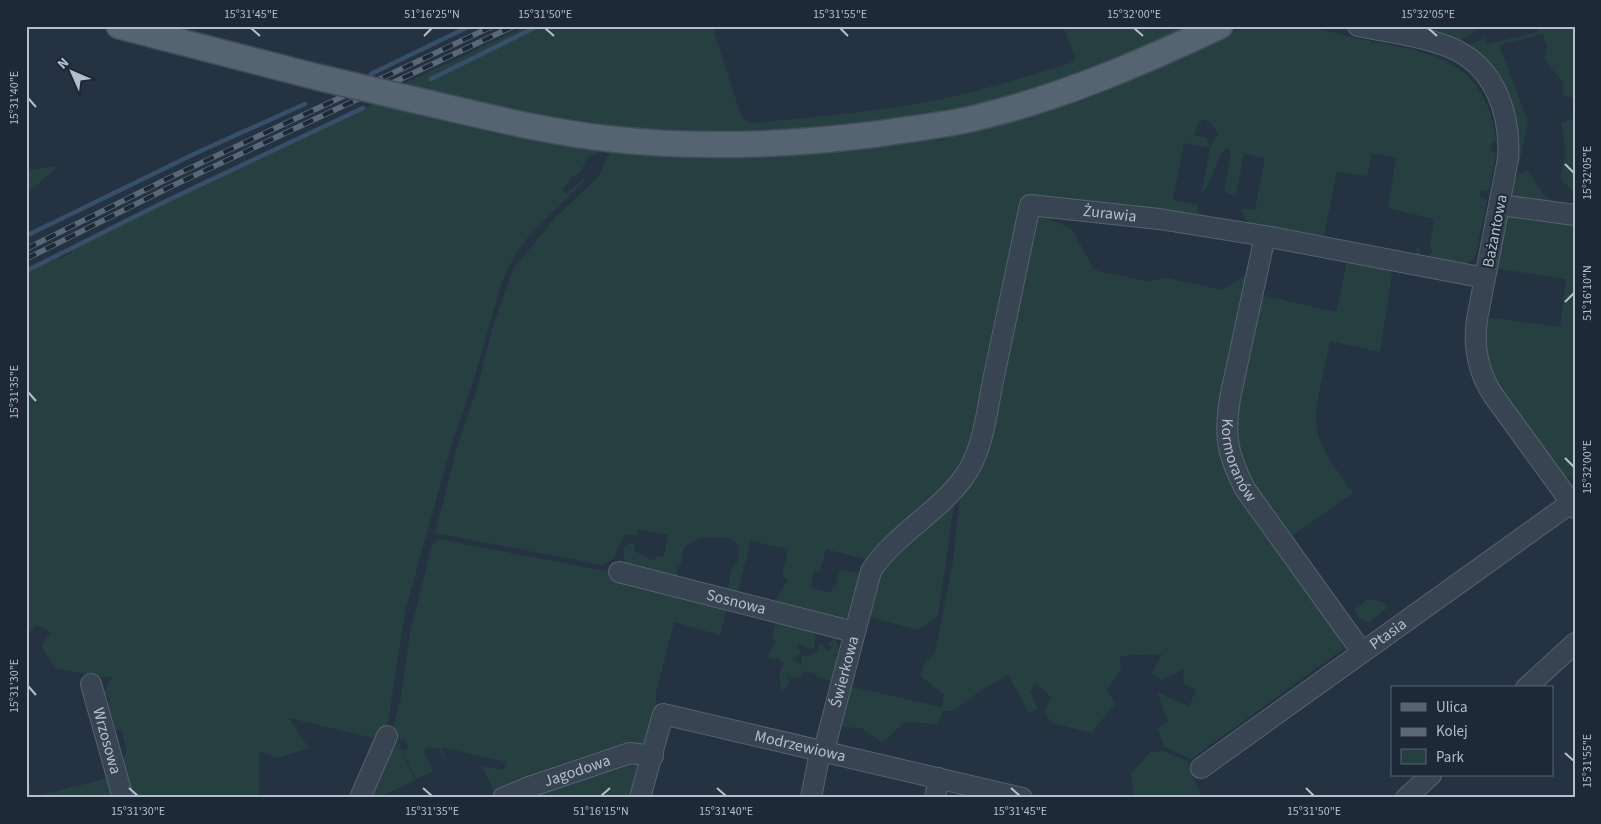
<svg xmlns="http://www.w3.org/2000/svg" width="1601" height="824" viewBox="0 0 1601 824" font-family="'Source Sans 3',sans-serif">
	<style>
		.green { fill: #264042; fill-rule: evenodd }
		.lines { fill: none; stroke-linecap: round; stroke-linejoin: round }
		.stream { stroke: #374f69; stroke-width: 4.5 }
		.minor-casing { stroke: #56626e; stroke-width: 22 }
		.major-casing { stroke: #424d5a; stroke-width: 28 }
		.minor { stroke: #384451; stroke-width: 20 }
		.major { stroke: #566371; stroke-width: 25 }
		.rail-casing { stroke: #5a6878; stroke-width: 5.5 }
		.rail { stroke: #1d2936; stroke-width: 4; stroke-dasharray: 11; stroke-linecap: butt }
		.major-bridge-casing { stroke: #424d5a; stroke-width: 28; stroke-linecap: butt }
		.major-bridge { stroke: #566371; stroke-width: 25 }
		.ticks { fill: none; stroke: #b5bfcb; stroke-width: 2 }
		.labels { text-anchor: middle; dominant-baseline: central; stroke-width: 4; stroke-linejoin: round; paint-order: stroke }
		.street-label { font-size: 16px; fill: #b5bfcb; stroke: #1d2936 }
		.neatline { fill: none; stroke: #b5bfcb; stroke-width: 2 }
		.ticks-label { font-size: 12px; text-anchor: middle; fill: #b5bfcb }
	</style>
	<rect width="100%" height="100%" fill="#243241"/>
	<!-- green -->
	<path class="green" d="M527,26H712L741,115L748,122L754,123C813,117 873,112 932,101C977,92 1021,78 1065,65L1074,61L1075,58L1063,26H1204L994,105L758,139L604,132L401,85Z
		M1246,26C1262,26 1295,23 1310,27C1328,31 1347,36 1365,40C1399,47 1438,51 1465,74C1485,91 1493,116 1496,141H1492L1490,151L1496,153L1489,191L1481,190L1479,198L1487,200L1475,258L1461,268L1414,258L1418,246L1421,255L1427,256L1432,253L1430,245L1434,219L1388,208L1396,158L1372,153L1367,176L1337,171L1323,241L1252,228L1239,208L1255,210L1265,158L1244,153L1236,196L1224,191L1231,154L1229,149H1225C1212,164 1215,181 1201,194L1210,148L1184,143L1173,200L1198,205V220L1025,199L975,436L954,479L868,560L826,549L820,572L814,571L811,588L831,593L833,584L836,585L840,569L862,574L851,614L844,619L773,605L788,580L782,575L788,549L751,541L738,591L741,595L731,593L726,589L728,588L731,570L737,563L739,548L736,543L728,538H701L684,547L681,564L676,565L678,577L626,564L624,556V546L631,543L635,544L634,551L648,557L649,561L655,559L656,557L664,556L668,535L638,529L636,535H628L622,538L614,559L602,565L435,533L458,444L477,389L493,326L513,269L555,218L598,177L611,150L763,156L857,150L938,138L937,141H944L943,137L1216,41ZM1203,119L1210,122L1218,134L1210,147L1206,137L1194,136L1197,126Z
		M1394,26H1475L1477,30L1455,43Z
		M1538,26H1575V99L1563,95V83L1544,59L1547,48L1543,34L1499,45L1528,122L1519,163L1515,162V148L1465,48L1484,38L1488,44L1539,32Z
		M378,102L498,134L597,149L598,154L588,156L581,171L569,179L570,182L562,189L566,194L585,177L584,182L529,236L515,255L502,281L473,382L449,453L405,612L389,716L382,740L289,718L309,748L278,758L259,752V798H127L120,767L127,751L121,729L110,732L105,713L110,699L103,692L113,677L96,676L55,668L41,646L51,632L37,625L26,635V272L27,270L33,271L49,259L52,262L56,257L60,259L72,253V247Z
		M1575,118V193L1560,179L1566,153L1561,122Z
		M59,166L26,194V170Z
		M1527,170L1544,195L1557,204L1520,202L1512,196V178Z
		M1044,213L1061,215L1049,219L1072,229L1094,270L1146,281L1167,278L1223,290L1251,271L1219,433L1343,635L1339,638L1343,649L1191,759L1164,747L1158,728L1168,722L1157,692L1189,707L1196,690L1183,683L1184,669L1162,680L1152,673L1162,654L1120,656L1121,670L1107,690L1115,704L1091,733L1051,723L1044,709L1052,698L1036,683L1030,691L1038,709L1029,713L1008,675L980,691L953,711H943L938,724L905,722L882,743L861,728L837,727L848,686L942,707L944,694L920,676L925,662L935,653L953,561L959,503L985,446L1032,222Z
		M1510,214L1575,223V482L1566,476L1561,479L1487,368L1484,317L1560,327L1566,279L1493,268L1505,218Z
		M1275,247L1393,267L1380,352L1330,341C1326,364 1313,407 1317,429C1321,453 1340,473 1353,493L1288,539L1239,467L1233,407L1257,294L1336,312L1347,262L1283,251Z
		M955,497L938,616L918,630L865,616L878,573Z
		M437,539L617,573L727,607L720,635L674,622L656,693V708L651,711L653,714L646,742L639,747L545,775L494,792L482,766L505,770L506,762L441,747L447,765L439,749L427,747L424,752L433,771L416,779L403,751L409,748L406,741L397,739L415,780L378,798H362L392,731L401,697L410,632L432,546Z
		M1368,599L1383,602L1387,608L1369,622L1361,620L1354,610Z
		M780,620L809,630L816,636L814,648L806,649L804,645L797,646L801,652L792,660L802,664V656H810L817,651L819,644H824V648L830,652L831,647L828,644L833,639L837,641L838,653L834,655L838,659L834,682L816,676L817,674L805,671L801,676L795,679L787,675L789,684L783,691C778,682 778,670 784,663L777,656L775,660L768,658L770,650L776,641L772,638L776,622Z
		M1163,751L1187,761L1202,798H1139L1134,796L1131,774L1150,752Z
		M628,758L639,762L640,769L634,773L638,777L633,798H512Z
		M26,777L32,797L114,777L119,798H26Z"/>
	<g class="lines">
		<!-- stream -->
		<path class="stream" d="M371,74L470,26
			M431,79L538,26
			M26,236L194,154L305,104
			M26,271L160,204L363,108"/>
		<!-- minor casing -->
		<g class="minor-casing">
			<g id="minor">
				<path d="M1358,26C1388,32 1421,36 1449,47C1495,65 1511,114 1508,159L1477,319C1473,347 1478,372 1493,395L1575,508"/>
				<path d="M1500,205L1575,215"/>
				<path id="s1" d="M1265,236L1230,398C1224,437 1227,453 1245,489L1362,652"/>
				<path id="s2" d="M619,572L854,632"/>
				<path id="s3" d="M91,684L123,798"/>
				<path d="M1526,688L1575,643"/>
				<path id="s4" d="M1201,768L1575,500"/>
				<path d="M360,798L387,736"/>
				<path id="s5" d="M503,798L529,787L630,753L653,756"/>
				<path id="s6" d="M640,798L663,714L1022,798"/>
				<path id="s7" d="M811,798L818,762L824,750L871,571C895,534 938,513 964,477C984,450 987,408 994,376C1006,319 1018,262 1030,205L1159,219L1265,236L1485,278"/>
				<path d="M935,798L939,778"/>
				<path d="M1406,798L1431,775"/>
			</g>
		</g>
		<!-- major casing -->
		<g class="major-casing">
			<path id="major" d="M119,26L317,77
				M415,100C480,115 545,132 611,139C702,149 794,145 885,133C916,128 948,125 979,117C1063,97 1143,62 1220,26"/>
		</g>
		<!-- minor -->
		<use href="#minor" class="minor"/>
		<!-- major -->
		<use href="#major" class="major"/>
		<!-- rail casing -->
		<g class="rail-casing">
			<path id="rail" d="M26,249L169,178L493,26
				M26,259L172,186L514,26"/>
		</g>
		<!-- rail -->
		<use href="#rail" class="rail"/>
		<!-- major-bridge casing -->
		<g class="major-bridge-casing">
			<path id="major-bridge" d="M317,77L415,100"/>
		</g>
		<!-- major-bridge -->
		<use href="#major-bridge" class="major-bridge"/>
	</g>
	<!-- ticks -->
	<path class="ticks" d="M251,28L260,36M545,28L554,36M840,28L848,36M1134,28L1143,36M1428,28L1437,36M424,36L432,28M28,98L36,107M1565,164L1574,173M1565,302L1574,293M28,392L36,401M1565,458L1574,467M28,686L36,695M1565,753L1574,761M129,788L138,796M423,788L432,796M717,788L726,796M1011,788L1020,796M1306,788L1314,796M601,796L610,788"/>
	<g class="labels">
		<!-- street labels -->
		<g class="street-label">
			<text stroke="none"><textPath href="#s7" startOffset="729">Żurawia</textPath></text>
			<text transform="translate(1495 231) rotate(-79)">Bażantowa</text>
			<text stroke="none"><textPath href="#s1" startOffset="230">Kormoranów</textPath></text>
			<text stroke="none"><textPath href="#s2" startOffset="121">Sosnowa</textPath></text>
			<text stroke="none"><textPath href="#s4" startOffset="230">Ptasia</textPath></text>
			<text stroke="none"><textPath href="#s7" startOffset="131">Świerkowa</textPath></text>
			<text stroke="none"><textPath href="#s3" startOffset="59">Wrzosowa</textPath></text>
			<text stroke="none"><textPath href="#s6" startOffset="228">Modrzewiowa</textPath></text>
			<text stroke="none"><textPath href="#s5" startOffset="79">Jagodowa</textPath></text>
		</g>
	</g>
	<!-- border -->
	<rect width="1601" height="824" fill="none" stroke="#1d2936" stroke-width="55"/>
	<!-- legend -->
	<rect x="1391" y="686" width="162" height="90" fill="#1d2936" stroke="#5a6572"/>
	<rect x="1401" y="703" width="25" height="8" fill="#566371" stroke="#5a6572"/>
	<text x="1436" y="712" font-size="15" fill="#b5bfcb">Ulica</text>
	<rect x="1401" y="728" width="25" height="8" fill="#5a6878" stroke="#5a6572"/>
	<text x="1436" y="736" font-size="15" fill="#b5bfcb">Kolej</text>
	<rect x="1401" y="749" width="25" height="15" fill="#264042" stroke="#5a6572"/>
	<text x="1436" y="762" font-size="15" fill="#b5bfcb">Park</text>
	<!-- north arrow -->
	<g transform="translate(72 72) rotate(315)" stroke="#1d2936" stroke-width="4" paint-order="stroke">
	<path d="M0-4L9 19L0 12L-9 19Z" fill="#b5bfcb"/>
	<text y="-8" font-size="14" font-weight="bold" text-anchor="middle" fill="#b5bfcb">N</text>
	</g>
	<rect x="28" y="28" width="1546" height="768" class="neatline"/>
	<g class="ticks-label">
		<text x="251" y="18">15°31'45"E</text>
		<text x="432" y="18">51°16'25"N</text>
		<text x="545" y="18">15°31'50"E</text>
		<text x="840" y="18">15°31'55"E</text>
		<text x="1134" y="18">15°32'00"E</text>
		<text x="1428" y="18">15°32'05"E</text>
		<text transform="translate(14 98) rotate(-90)" y="4">15°31'40"E</text>
		<text transform="translate(1587 173) rotate(-90)" y="4">15°32'05"E</text>
		<text transform="translate(1587 293) rotate(-90)" y="4">51°16'10"N</text>
		<text transform="translate(14 392) rotate(-90)" y="4">15°31'35"E</text>
		<text transform="translate(1587 467) rotate(-90)" y="4">15°32'00"E</text>
		<text transform="translate(14 686) rotate(-90)" y="4">15°31'30"E</text>
		<text transform="translate(1587 761) rotate(-90)" y="4">15°31'55"E</text>
		<text x="138" y="815">15°31'30"E</text>
		<text x="432" y="815">15°31'35"E</text>
		<text x="601" y="815">51°16'15"N</text>
		<text x="726" y="815">15°31'40"E</text>
		<text x="1020" y="815">15°31'45"E</text>
		<text x="1314" y="815">15°31'50"E</text>
	</g>
</svg>
